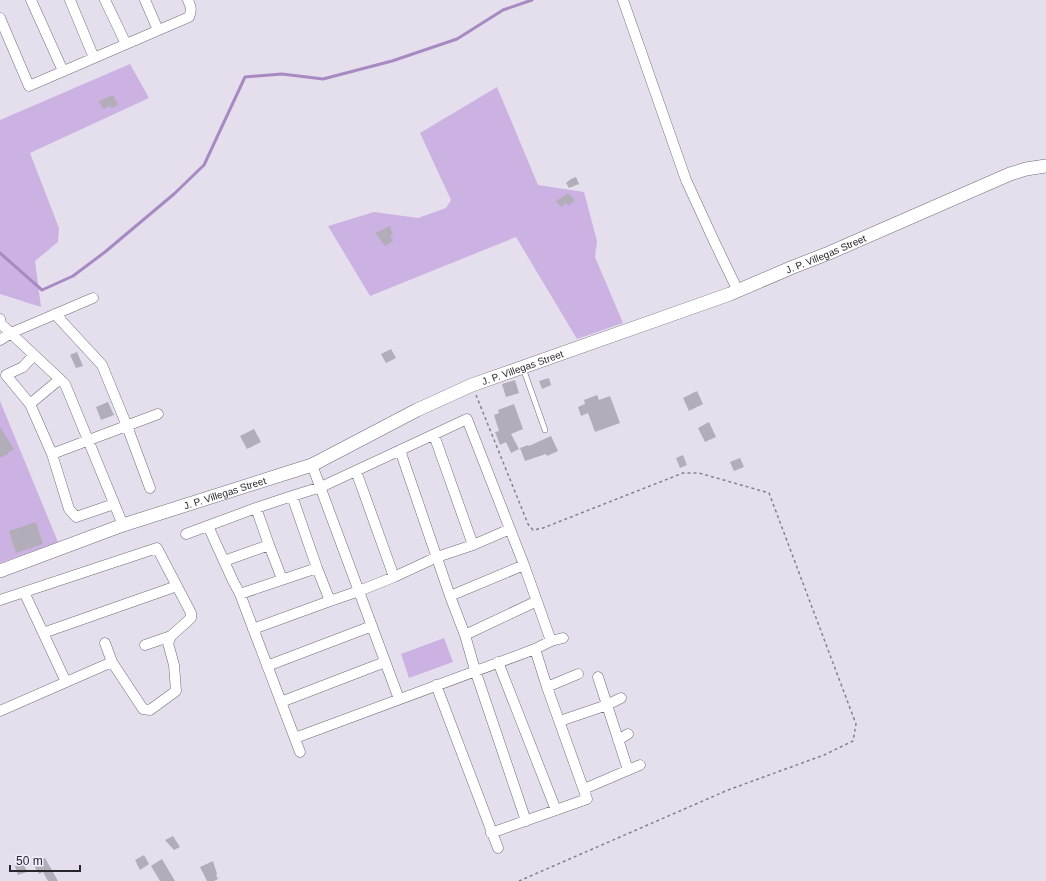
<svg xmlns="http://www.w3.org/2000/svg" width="1046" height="881" viewBox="0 0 1046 881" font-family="Arial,sans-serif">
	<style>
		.green { fill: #cbb2e3 }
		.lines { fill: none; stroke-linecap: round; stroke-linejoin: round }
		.stream { stroke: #a88ac3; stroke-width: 3 }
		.building { fill: #b3adba }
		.service-casing { stroke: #726c78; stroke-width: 6 }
		.minor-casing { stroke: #726c78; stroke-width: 11 }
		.tertiary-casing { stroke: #726c78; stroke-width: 14 }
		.path { stroke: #848089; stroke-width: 1.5; stroke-dasharray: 3 3; stroke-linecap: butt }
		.service { stroke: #fff; stroke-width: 5 }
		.minor { stroke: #fff; stroke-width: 10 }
		.tertiary { stroke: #fff; stroke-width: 13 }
		.labels { text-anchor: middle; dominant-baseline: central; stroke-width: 3; stroke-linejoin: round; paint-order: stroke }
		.street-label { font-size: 10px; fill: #29262b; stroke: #f3ecfa }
	</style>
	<rect width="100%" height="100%" fill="#e5dfed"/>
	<!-- green -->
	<path class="green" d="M130,64L149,98L30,153L59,228L58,242L35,261L41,307L0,294V120Z
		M497,87L538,185L584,192L597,241L595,257L623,323L577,339L516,237L370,296L328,226L374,212L418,218L446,208L451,200L420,133Z
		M0,401L58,542L0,563Z
		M444,638L453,662L409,678L401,654Z"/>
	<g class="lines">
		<!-- stream -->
		<path class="stream" d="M0,253L42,290L73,276L105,252L174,194L204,165L245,77L282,74L323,79L392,61L457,39L503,10L532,0"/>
	</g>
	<!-- building -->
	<path class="building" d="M113,95L118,105L111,108L110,106H109L103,109L99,101Z
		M576,177L579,184L569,188L566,183L571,179Z
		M568,193L575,200L568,206L566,203L561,207L556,201Z
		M390,226L393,235L390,236L393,241L385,246L375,233Z
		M391,349L396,358L386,363L381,354Z
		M77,352L83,366L76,368L70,355Z
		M549,378L551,385L542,389L539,381Z
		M515,380L519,393L506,397L502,384Z
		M697,391L703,404L689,411L683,398Z
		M597,395L599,400L610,396L620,423L595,432L588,413L581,416L578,407L585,404L584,400Z
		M108,402L114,415L101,420L96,407Z
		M514,404L523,429L511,434L519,449L511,453L506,442L500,445L495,432L499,431L494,415L499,413L498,410Z
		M709,422L716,437L705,442L698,428Z
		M0,427L14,449L8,453V454L0,458Z
		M254,429L261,442L247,449L240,436Z
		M551,436L558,451L547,456L546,454L525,461L520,448L528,445L529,446Z
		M683,455L687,465L680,468L676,458Z
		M740,458L744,467L734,471L730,462Z
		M36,522L43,544L16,553L9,531Z
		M173,836L180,847L174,850L165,840Z
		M144,855L149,864L140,870L135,860Z
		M45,858L58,881H48L43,872L39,874L33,864Z
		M162,859L175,881H160L151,866Z
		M213,861L217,874L216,875L218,879L214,881H207L200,867Z
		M23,862L27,872L18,875L15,866Z"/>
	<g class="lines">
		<!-- service casing -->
		<g class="service-casing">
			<path id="service" d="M523,368L545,430"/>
		</g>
		<!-- minor casing -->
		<g class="minor-casing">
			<path id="minor" d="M31,0L63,71
				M70,0L94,58
				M105,0L126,44
				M145,0L158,30
				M623,0L686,180L714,241L738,291
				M0,18L29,86L189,17C192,10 191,7 188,0
				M55,314L102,365L127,426L150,488
				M0,319L1,324L65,384L123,525
				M0,340L11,333L93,298
				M34,355L23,367L6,375L30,404L52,454L69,509L76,517L114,504
				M30,404L60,379
				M434,435L473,545
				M400,450L450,596L465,635L475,670L526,821
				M52,454L158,414
				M312,465L399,699
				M356,471L394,577
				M292,496L317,568L330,601
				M256,508L269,545L282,579
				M208,526L233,581L240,594L317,568
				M186,534L256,508L292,496L321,487L467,419L524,565L551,641
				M224,561L269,545
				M24,592L66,682
				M240,594L300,752
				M450,596L524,565
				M0,600L157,548L191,613V618L171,636L168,643L174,665L176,691L150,710L143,709L112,662L105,643
				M253,629L330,601L359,591L394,577L437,557L473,545L510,529
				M43,633L177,586
				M465,635L537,601
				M145,645L171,636
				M498,662L556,810
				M267,666L372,626
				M598,677L628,770
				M436,685L498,848
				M547,687L578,674
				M281,702L385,662
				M0,711L112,662
				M560,721L607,705L621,698
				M295,738L535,649L551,641L563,638
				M618,740L628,734
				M584,789L640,765
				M491,833L587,799L547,687L535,649"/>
		</g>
		<!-- tertiary casing -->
		<g class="tertiary-casing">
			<g id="tertiary">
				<path id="s1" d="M0,571L123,525L312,465L417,410L472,385L730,294L793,267L829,253L1010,174L1026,169L1046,166"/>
			</g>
		</g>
		<!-- path -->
		<path class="path" d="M476,395L528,524L533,530L543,528L683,473H699L769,493L856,724L853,741L824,755L728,790L519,881"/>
		<!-- service -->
		<use href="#service" class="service"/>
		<!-- minor -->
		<use href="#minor" class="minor"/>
		<!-- tertiary -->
		<use href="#tertiary" class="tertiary"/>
	</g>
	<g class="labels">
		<!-- street labels -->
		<g class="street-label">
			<text stroke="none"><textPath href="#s1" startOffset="886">J. P. Villegas Street</textPath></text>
			<text stroke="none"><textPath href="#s1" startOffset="562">J. P. Villegas Street</textPath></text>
			<text stroke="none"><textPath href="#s1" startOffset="238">J. P. Villegas Street</textPath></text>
		</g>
	</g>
	<!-- scale -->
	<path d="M10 865v6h70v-6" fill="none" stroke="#29262b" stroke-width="2"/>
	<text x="16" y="865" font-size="12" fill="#29262b" stroke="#f3ecfa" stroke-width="3" paint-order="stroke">50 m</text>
</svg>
